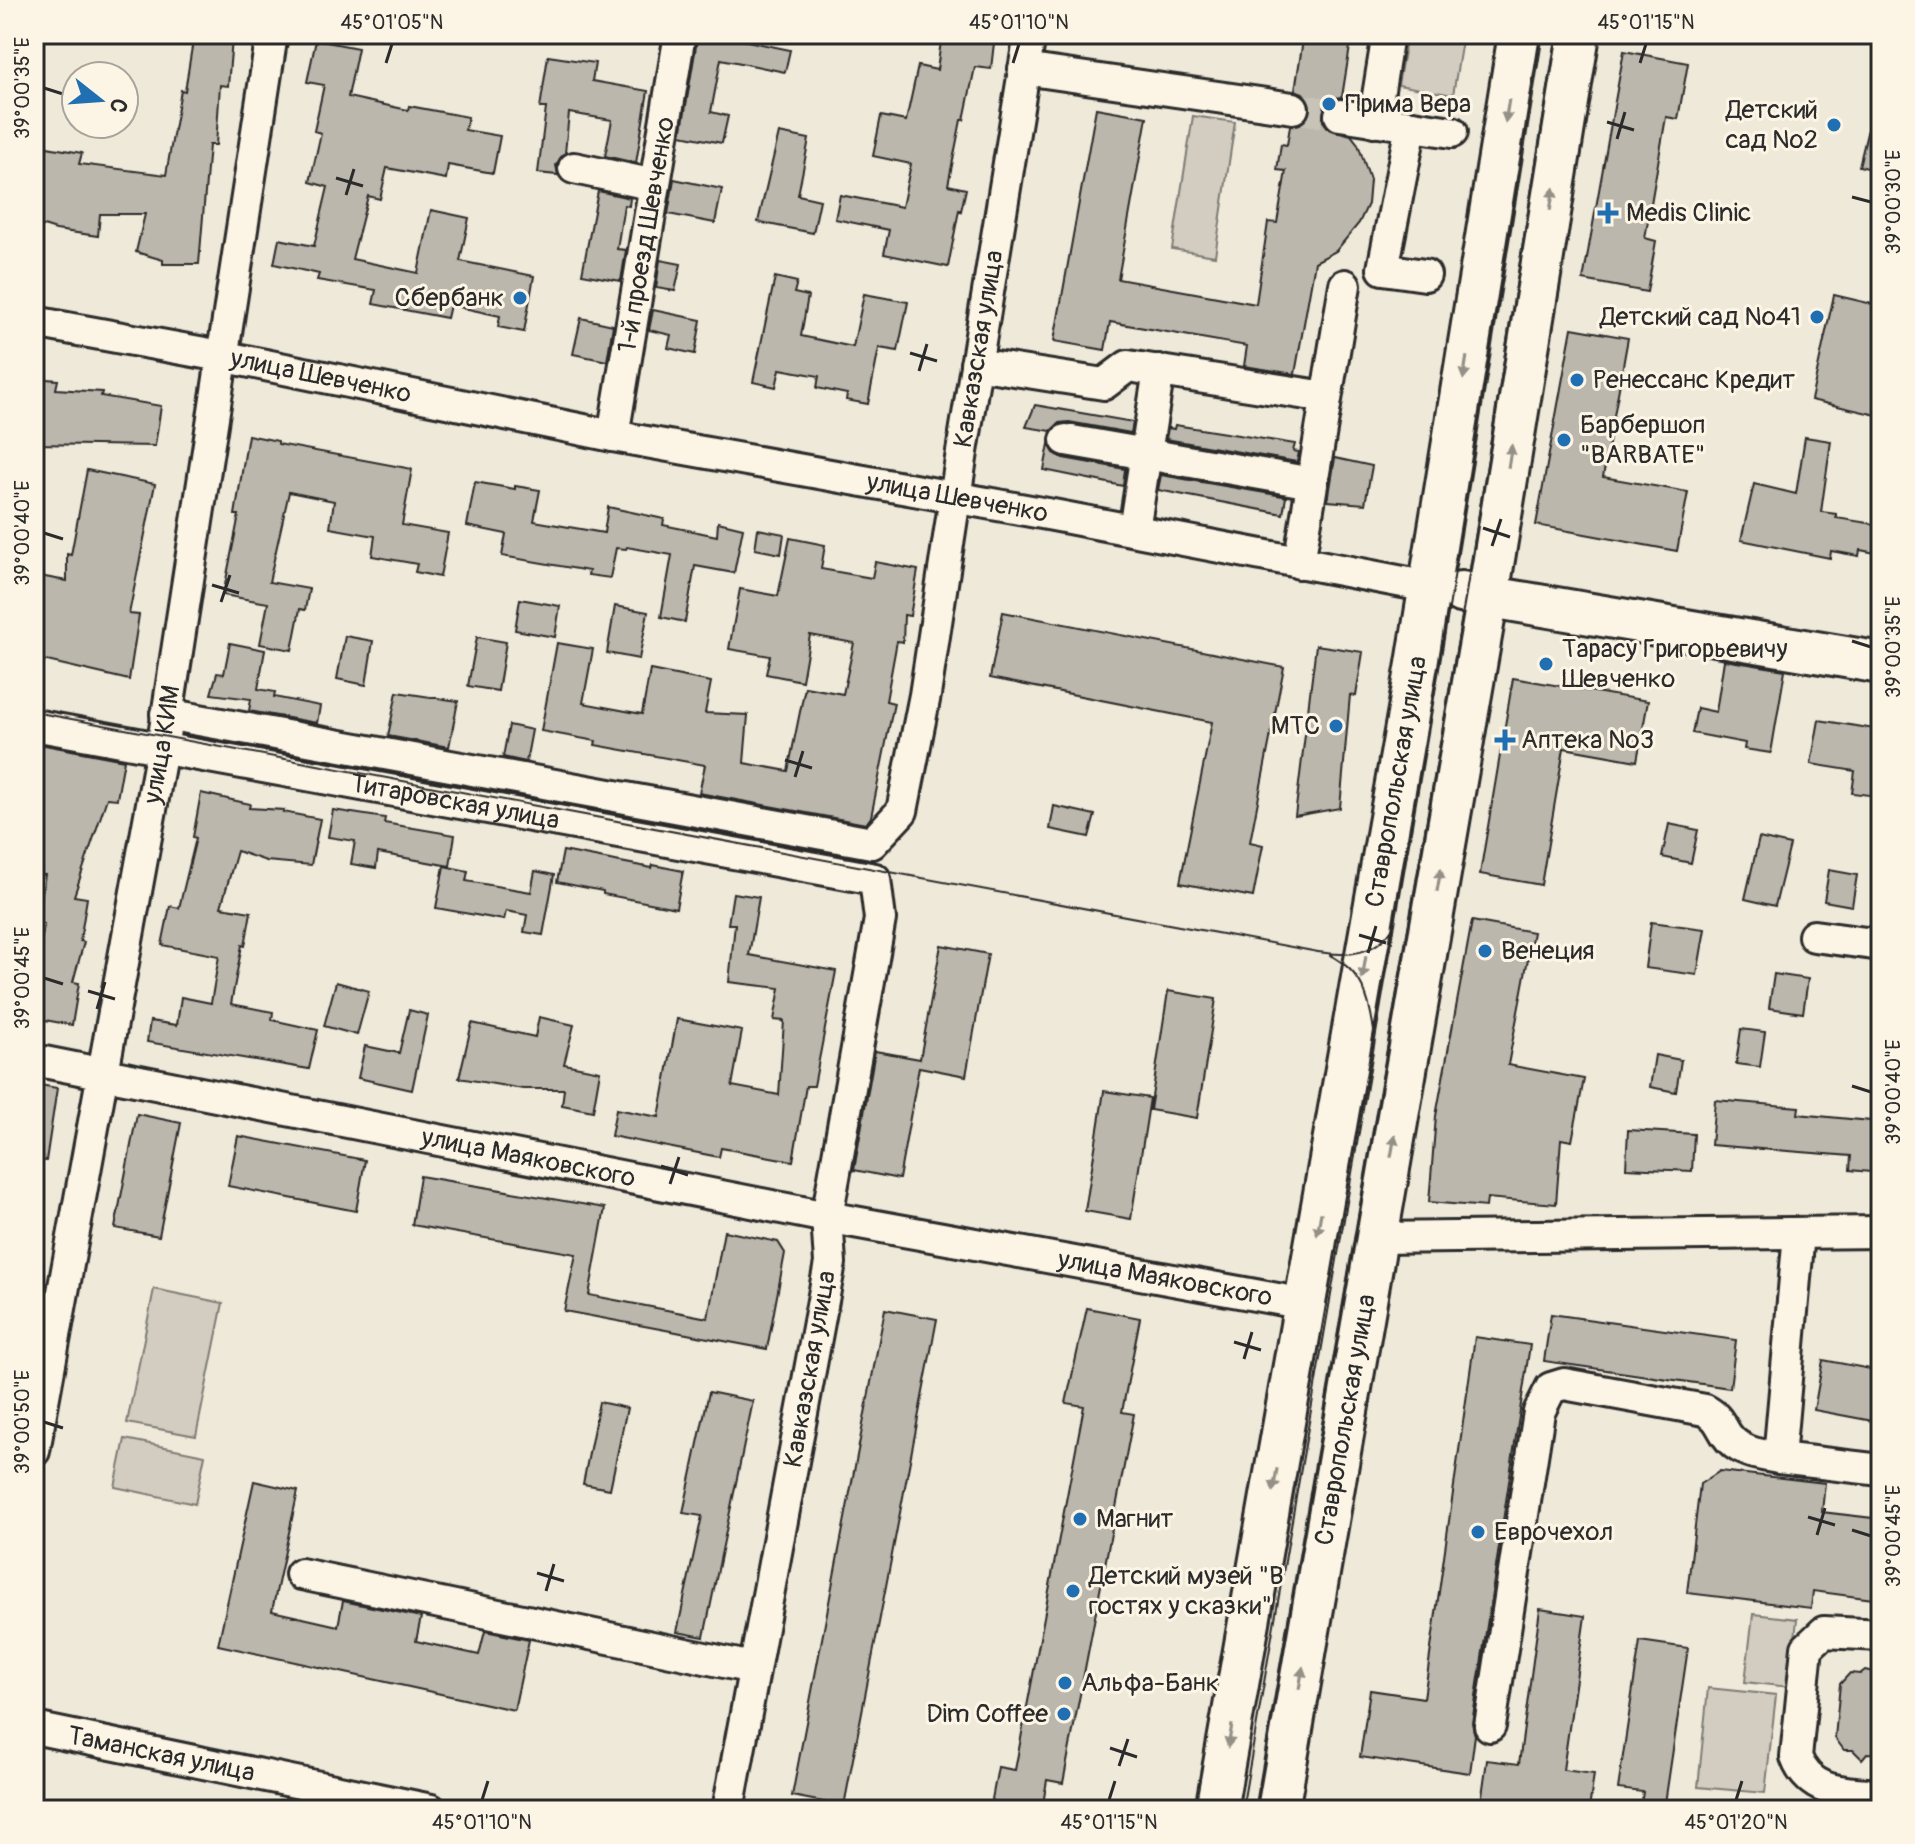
<svg xmlns="http://www.w3.org/2000/svg" width="1915" height="1844" viewBox="0 0 1915 1844" font-family="Pangolin,sans-serif">
	<style>
		.green { fill: #d2cdc0; stroke: #7e7c76; stroke-width: 2 }
		.building { fill: #bcb7ac; stroke: #2b2b2b; stroke-width: 2 }
		.lines { fill: none; stroke-linecap: round; stroke-linejoin: round }
		.minor-tunnel { stroke: #c8c3b7; stroke-width: 30; stroke-dasharray: 30 15; stroke-linecap: butt }
		.minor-casing { stroke: #2b2b2b; stroke-width: 36 }
		.major-casing { stroke: #2b2b2b; stroke-width: 46 }
		.minor { stroke: #fcf5e5; stroke-width: 30 }
		.major { stroke: #fcf5e5; stroke-width: 40 }
		.tram { stroke: #2b2b2b; stroke-width: 2 }
		.oneway { fill: #949088 }
		.ticks { fill: none; stroke: #2b2b2b; stroke-width: 3 }
		.poi-dot { fill: #1f6fb2; stroke: #fcf5e5; stroke-width: 3 }
		.labels { text-anchor: middle; dominant-baseline: central; stroke-width: 6; stroke-linejoin: round; paint-order: stroke }
		.poi-label { font-size: 26px; fill: #2b2b2b; stroke: #fcf5e5; text-anchor: start }
		.street-label { font-size: 26px; fill: #2b2b2b; stroke: #fcf5e5 }
		.neatline { fill: none; stroke: #2b2b2b; stroke-width: 3 }
		.ticks-label { font-size: 20px; text-anchor: middle; fill: #2b2b2b }
	</style>
	<rect width="100%" height="100%" fill="#efe9da"/>
	<filter id="ink" filterUnits="userSpaceOnUse"><feTurbulence type="fractalNoise" baseFrequency=".0125" numOctaves="2"/><feDisplacementMap in="SourceGraphic" scale="16" xChannelSelector="R" yChannelSelector="G"/><feConvolveMatrix kernelMatrix="1 2 1 2 8 2 1 2 1" color-interpolation-filters="sRGB"/></filter>
	<g filter="url(#ink)">
		<!-- green -->
		<path class="green" d="M1407,34H1463L1453,95L1398,85Z
			M1193,116L1235,122L1215,256L1172,249Z
			M154,1289L223,1303L196,1436L127,1423Z
			M125,1439L205,1455L195,1504L115,1487Z
			M1753,1614L1797,1619L1790,1687L1745,1682Z
			M1708,1688L1776,1695L1765,1793L1698,1787Z"/>
		<!-- building -->
		<path class="building" d="M194,34L232,39L228,86L220,85L216,145H209L199,264H163V260L136,252L145,214H100L98,236L56,230L34,223V203L47,147L82,153L79,164L166,175L181,90L185,91Z
			M698,34H734L733,38L790,50L785,72L721,59L711,112L728,116L722,143L681,135Z
			M942,34H995L991,69L975,67L964,120H961L948,185L966,189L961,211L959,210L948,267L884,254L889,230L835,219L840,195L902,207L911,164L873,156L881,116L906,121L918,66L937,70Z
			M1304,34H1352L1342,97L1334,98L1326,103L1322,112L1323,121L1329,129L1351,135L1358,144L1370,180L1368,204L1359,223L1336,251L1315,262L1295,374L1244,366L1247,346L1110,322L1105,350L1054,341L1096,108L1147,117L1118,279L1256,304L1268,222L1277,223L1286,171L1277,170L1281,144L1287,145L1290,126L1300,124L1307,120L1311,111L1309,101L1303,93L1295,90Z
			M316,40L358,48L348,97L408,110L409,106L468,117L465,130L500,136L493,173L448,165L446,179L387,168L380,199L368,196L352,259L418,273L431,210L469,218L460,261L534,276L524,332L498,327L500,316L450,305L447,318L373,304L376,290L317,280L319,274L274,264L279,239L314,246L328,187L310,182L321,133L314,131L324,85L307,82Z
			M1624,51L1688,63L1678,119L1666,117L1645,238L1656,241L1647,292L1583,280Z
			M548,56L595,63L592,81L648,91L636,163L605,156L612,120L569,113L565,153L556,165L558,175L538,173L546,108H540Z
			M1873,108L1881,109V171L1859,166Z
			M779,133L809,139L798,195L820,200L813,233L758,222Z
			M674,179L722,189L715,223L668,214Z
			M598,191L630,198L629,206L624,205L617,249L626,250L621,281L582,274Z
			M660,260L681,264L675,291L656,288Z
			M775,277L797,282L794,293L808,296L801,336L853,347L864,294L908,302L898,351L879,348L868,404L846,400L847,394L817,388L819,376L780,369L776,387L753,382Z
			M1834,295L1881,306V416L1811,400Z
			M653,310L701,320L695,354L668,348L671,335L649,330Z
			M581,318L613,325L607,361L573,354Z
			M1572,328L1628,338L1603,477L1688,492L1677,551L1536,525Z
			M34,378L58,380L56,389L102,392L101,396L161,406L155,446L34,444Z
			M1035,405L1133,422L1131,433L1069,422L1059,423L1051,431L1026,427Z
			M1175,425L1295,444L1293,451L1299,452L1297,462L1166,439L1168,428L1174,429Z
			M248,435L278,441V444L412,469L402,525L448,533L440,577L415,572L417,564L372,556L375,536L330,528L334,501L289,492L269,582L309,589L305,610L300,609L292,650L260,644L268,603L223,595L239,515H235Z
			M1805,437L1831,441L1821,512L1836,514V518L1881,525V554L1860,550L1859,556L1831,551L1830,558L1741,540L1754,484L1796,494Z
			M1049,444L1054,453L1063,458L1125,469L1123,486L1044,470Z
			M1335,458L1372,466L1365,504L1328,501Z
			M87,470L155,484L129,614L139,615L129,680L34,658V575L67,581V554L71,555Z
			M1161,475L1288,497H1286L1283,514L1158,490Z
			M475,482L515,489V486L540,490L534,521L604,533L608,507L664,519L663,525L717,536L718,522L743,528L734,573L695,566L685,622L661,617L672,555L627,547L626,549L616,548L610,578L588,575L589,571L502,556L506,534L467,526Z
			M758,529L784,534L781,554L755,549Z
			M790,538L825,545L821,569L872,578L875,562L918,570L910,616L904,615L903,642L897,641L886,701L894,703L871,817L866,824L699,793L705,765L595,745L596,741L541,731L557,643L593,649L583,703L642,714L650,670L711,682L705,713L748,715L744,763L788,771L805,687L843,694L854,643L810,635L802,681L766,674L770,656L729,649L740,589L778,596Z
			M520,599L560,606L555,637L515,630Z
			M615,606L648,612L639,659L607,653Z
			M1003,612L1284,667L1250,842L1263,845L1253,897L1180,883L1212,722L990,678Z
			M345,636L373,641L366,685L337,679Z
			M477,637L506,642L498,691L468,686Z
			M230,643L265,650L258,689L275,692L274,697L320,706L317,723L249,711L251,699L211,694L217,673L224,674Z
			M1316,645L1363,652L1356,696L1350,695L1340,808L1295,816Z
			M1724,660L1785,670L1771,753L1744,749L1745,743L1692,733L1697,708L1716,712Z
			M1513,678L1648,701L1637,761L1564,748L1541,885L1480,874Z
			M397,692L458,701L449,747L388,736Z
			M1819,720L1881,730V767L1877,796L1852,793L1855,771L1811,764Z
			M509,725L532,730L526,762L503,757Z
			M34,743L124,760L117,799L107,798L74,896L87,898L80,941L84,942L73,982L79,983L72,1025L34,1018L43,963L38,962L44,924L37,923L45,875L34,874Z
			M201,793L250,804L249,808L284,810L283,812L320,819L311,865L266,861L237,851L221,907L251,912L245,946L242,945L231,1004L273,1012L272,1020L318,1030L309,1069L147,1042L150,1021L177,1025L181,997L211,1003L219,956L162,945L170,906L179,908L196,838L193,837Z
			M1054,806L1095,815L1089,837L1050,829Z
			M333,810L385,818L384,823L455,835L450,866L378,853L376,868L351,864L355,841L328,837Z
			M1669,824L1698,830L1691,863L1662,857Z
			M1759,838L1790,845L1775,906L1745,899Z
			M563,851L652,868L653,865L683,871L676,908L603,894V891L557,882Z
			M444,866L468,871L466,881L531,892L535,871L554,875L543,935L524,932L527,915L506,911L504,920L436,908Z
			M1829,870L1857,875L1852,906L1824,901Z
			M733,893L759,897L749,955L836,971L814,1086H806L793,1161L721,1148L719,1157L611,1136L616,1109L659,1117L677,1019L742,1031L732,1086L779,1095L784,1021L774,1020L780,988L729,982L735,924H728Z
			M1472,921L1533,932L1508,1065L1584,1079L1572,1141L1561,1139L1556,1204L1487,1198L1486,1207L1429,1202L1436,1116Z
			M1651,922L1705,929L1697,975L1645,968Z
			M941,945L988,954L966,1076L919,1067L899,1179L854,1170L875,1051L920,1059Z
			M1774,974L1808,979L1803,1013L1769,1008Z
			M336,982L369,991L357,1035L324,1026Z
			M1168,991L1216,999L1197,1118L1150,1110Z
			M409,1010L428,1015L412,1090L358,1078L365,1046L399,1053Z
			M539,1017L574,1025L564,1064L600,1071L593,1111L562,1105L564,1089H523L459,1078L472,1023L535,1037Z
			M1741,1029L1765,1032L1760,1067L1736,1064Z
			M1655,1055L1681,1060L1676,1092L1650,1087Z
			M34,1084L57,1088L46,1161L34,1160Z
			M1104,1091L1150,1098L1131,1219L1085,1211Z
			M1715,1100L1799,1107L1798,1114L1881,1122V1173L1850,1170L1851,1156L1711,1145Z
			M137,1114L181,1123L159,1236L115,1228Z
			M1628,1130L1694,1134L1692,1171L1626,1168Z
			M238,1136L365,1160L356,1211L228,1186Z
			M420,1176L605,1208L589,1295L708,1318L724,1231L778,1242L785,1253L767,1349L564,1311L576,1254L412,1225Z
			M1087,1308L1140,1318L1122,1412L1134,1414L1063,1783L1047,1780L1042,1810H990L998,1767L1015,1770L1084,1406L1066,1403Z
			M885,1309L937,1319L844,1806L792,1796Z
			M1551,1314L1736,1340L1730,1388L1544,1361Z
			M1475,1337L1530,1345L1472,1723L1475,1735L1470,1773L1360,1757L1370,1690L1424,1698Z
			M1823,1360L1881,1371V1404L1878,1422L1814,1410Z
			M709,1392L753,1401L704,1637L677,1632L702,1516L683,1513Z
			M599,1402L627,1408L610,1489L583,1484Z
			M1720,1471L1825,1483L1822,1512L1881,1519V1600L1813,1591L1811,1608L1687,1593L1700,1484Z
			M254,1481L298,1491L272,1611L338,1626L343,1601L421,1617L416,1641L479,1655L485,1631L529,1640L514,1710L218,1645Z
			M1540,1609L1585,1616L1563,1770L1594,1774L1589,1810H1480L1487,1760L1519,1764Z
			M1640,1641L1688,1648L1664,1810H1640L1643,1792L1618,1789Z
			M1865,1670L1881,1674V1754L1867,1753L1862,1759L1853,1750H1844L1835,1738L1840,1684L1850,1673L1860,1674Z"/>
		<g class="lines">
			<!-- minor-tunnel -->
			<path class="minor-tunnel" d="M1293,108L1340,115"/>
			<!-- minor casing -->
			<g class="minor-casing">
				<g id="minor">
					<path d="M1024,69L1293,108"/>
					<path d="M1340,115L1452,132"/>
					<path d="M1374,121L1388,34"/>
					<path d="M1411,126L1383,269L1425,275"/>
					<path d="M574,168L655,185"/>
					<path id="s1" d="M34,322L221,356L613,436L1053,515L1429,587"/>
					<path d="M976,364L1104,384L1128,366L1326,397"/>
					<path id="s2" d="M613,436L680,34"/>
					<path d="M1066,440L1312,483"/>
					<path d="M1134,530L1159,370"/>
					<path d="M1299,563L1345,285"/>
					<path id="s3" d="M166,714L872,843L902,811L925,695L962,452L1030,34"/>
					<path id="s4" d="M34,725L875,879L880,919L827,1217L830,1263L728,1810"/>
					<path d="M1814,936L1881,945"/>
					<path id="s5" d="M34,1060L827,1217L1305,1304"/>
					<path d="M1799,1233L1779,1458L1881,1470"/>
					<path d="M1377,1238L1881,1232"/>
					<path id="s6" d="M34,1451L162,749L272,34"/>
					<path d="M301,1574L753,1668"/>
					<path d="M1881,1635L1824,1632L1807,1648L1796,1757C1810,1795 1846,1792 1881,1795"/>
					<path d="M1490,1726L1539,1412L1551,1388L1564,1384L1705,1410C1718,1417 1719,1423 1726,1434C1737,1452 1760,1455 1779,1458"/>
					<path id="s7" d="M34,1728L431,1810"/>
				</g>
			</g>
			<!-- major casing -->
			<g class="major-casing">
				<g id="major">
					<path d="M1461,592L1881,663"/>
					<path id="s8" d="M1216,1810L1417,664L1519,34"/>
					<path id="s9" d="M1278,1810L1488,596L1579,34"/>
				</g>
			</g>
			<!-- minor -->
			<use href="#minor" class="minor"/>
			<!-- major -->
			<use href="#major" class="major"/>
			<!-- tram -->
			<path class="tram" d="M34,712L1318,952C1348,957 1376,955 1393,927
				M1330,955C1362,972 1369,996 1374,1031
				M1242,1810L1439,669L1543,34
				M1255,1810L1466,593L1557,34"/>
		</g>
		<!-- one-way arrows -->
		<defs><path id="oneway-solid" d="M-6-.8H1V-3.2L6.5 0L1 3.2V.8H-6Z" transform="scale(2)"/></defs>
		<g class="oneway">
			<use href="#oneway-solid" transform="translate(1507 111) rotate(99)"/>
			<use href="#oneway-solid" transform="translate(1552 199) rotate(-81)"/>
			<use href="#oneway-solid" transform="translate(1465 368) rotate(99)"/>
			<use href="#oneway-solid" transform="translate(1510 456) rotate(-81)"/>
			<use href="#oneway-solid" transform="translate(1439 880) rotate(-80)"/>
			<use href="#oneway-solid" transform="translate(1364 968) rotate(99)"/>
			<use href="#oneway-solid" transform="translate(1393 1146) rotate(-80)"/>
			<use href="#oneway-solid" transform="translate(1319 1224) rotate(100)"/>
			<use href="#oneway-solid" transform="translate(1275 1480) rotate(100)"/>
			<use href="#oneway-solid" transform="translate(1301 1678) rotate(-80)"/>
			<use href="#oneway-solid" transform="translate(1230 1736) rotate(100)"/>
		</g>
	</g>
	<!-- ticks -->
	<path class="ticks" d="M386,63L392,44M1013,63L1019,44M1640,63L1646,44M44,88L63,94M1607,122L1634,130M1617,139L1625,112M336,178L363,186M346,195L354,169M1852,197L1871,202M910,353L937,361M919,371L927,344M1483,528L1510,537M44,533L63,539M1492,546L1501,519M212,585L239,593M221,602L230,575M1852,641L1871,647M785,760L812,768M795,777L803,751M1359,935L1386,943M1368,953L1376,926M44,978L63,984M88,991L115,999M97,1009L105,982M1852,1086L1871,1092M661,1166L688,1175M670,1184L679,1157M1234,1342L1261,1350M1244,1359L1252,1332M44,1422L63,1428M1808,1517L1835,1525M1852,1530L1871,1536M1817,1535L1825,1508M537,1573L564,1581M546,1591L554,1564M1110,1748L1137,1757M1119,1766L1128,1739M482,1800L488,1781M1109,1800L1115,1781M1736,1800L1742,1781"/>
	<!-- markers -->
	<g class="poi-dot">
		<circle cx="1329" cy="104" r="8"/>
		<circle cx="1834" cy="125" r="8"/>
		<path d="M1604 201h8v8h8v8h-8v8h-8v-8h-8v-8h8z"/>
		<circle cx="520" cy="298" r="8"/>
		<circle cx="1817" cy="317" r="8"/>
		<circle cx="1577" cy="380" r="8"/>
		<circle cx="1564" cy="440" r="8"/>
		<circle cx="1546" cy="664" r="8"/>
		<circle cx="1336" cy="726" r="8"/>
		<path d="M1501 728h8v8h8v8h-8v8h-8v-8h-8v-8h8z"/>
		<circle cx="1485" cy="951" r="8"/>
		<circle cx="1080" cy="1519" r="8"/>
		<circle cx="1478" cy="1532" r="8"/>
		<circle cx="1073" cy="1591" r="8"/>
		<circle cx="1065" cy="1683" r="8"/>
		<circle cx="1064" cy="1714" r="8"/>
	</g>
	<g class="labels">
		<!-- poi labels -->
		<g class="poi-label">
			<text x="1345" y="104">Прима Вера</text>
			<text x="1818" y="110" text-anchor="end">Детский<tspan x="1818" dy="30">сад №2</tspan></text>
			<text x="1626" y="213">Medis Clinic</text>
			<text x="504" y="298" text-anchor="end">Сбербанк</text>
			<text x="1801" y="317" text-anchor="end">Детский сад №41</text>
			<text x="1593" y="380">Ренессанс Кредит</text>
			<text x="1580" y="425">Барбершоп<tspan x="1580" dy="30">"BARBATE"</tspan></text>
			<text x="1562" y="649">Тарасу Григорьевичу<tspan x="1562" dy="30">Шевченко</tspan></text>
			<text x="1320" y="726" text-anchor="end">МТС</text>
			<text x="1521" y="740">Аптека №3</text>
			<text x="1501" y="951">Венеция</text>
			<text x="1096" y="1519">Магнит</text>
			<text x="1494" y="1532">Еврочехол</text>
			<text x="1089" y="1576">Детский музей "В<tspan x="1089" dy="30">гостях у сказки"</tspan></text>
			<text x="1081" y="1683">Альфа-Банк</text>
			<text x="1048" y="1714" text-anchor="end">Dim Coffee</text>
		</g>
		<!-- street labels -->
		<g class="street-label">
			<text stroke="none"><textPath href="#s2" startOffset="204">1-й проезд Шевченко</textPath></text>
			<text stroke="none"><textPath href="#s3" startOffset="1230">Кавказская улица</textPath></text>
			<text stroke="none"><textPath href="#s1" startOffset="292">улица Шевченко</textPath></text>
			<text stroke="none"><textPath href="#s1" startOffset="940">улица Шевченко</textPath></text>
			<text stroke="none"><textPath href="#s6" startOffset="718">улица КИМ</textPath></text>
			<text stroke="none"><textPath href="#s8" startOffset="1044">Ставропольская улица</textPath></text>
			<text stroke="none"><textPath href="#s4" startOffset="428">Титаровская улица</textPath></text>
			<text stroke="none"><textPath href="#s5" startOffset="504">улица Маяковского</textPath></text>
			<text stroke="none"><textPath href="#s5" startOffset="1152">улица Маяковского</textPath></text>
			<text transform="translate(810 1369) rotate(-80)">Кавказская улица</text>
			<text stroke="none"><textPath href="#s9" startOffset="396">Ставропольская улица</textPath></text>
			<text stroke="none"><textPath href="#s7" startOffset="130">Таманская улица</textPath></text>
		</g>
	</g>
	<!-- margin -->
	<rect width="1915" height="1844" fill="none" stroke="#fcf5e5" stroke-width="88"/>
	<!-- north arrow -->
	<g transform="translate(100 100) rotate(107)"><circle r="38" fill="#fcf5e5" stroke="#a8a49b" stroke-width="2"/>
	<path d="M0-6L14 30L0 20L-14 30Z" fill="#1f6fb2"/>
	<text y="-12" font-size="22" font-weight="bold" text-anchor="middle" fill="#2b2b2b">С</text>
	</g>
	<rect x="44" y="44" width="1827" height="1756" class="neatline"/>
	<g class="ticks-label">
		<text x="392" y="29">45°01'05"N</text>
		<text x="1019" y="29">45°01'10"N</text>
		<text x="1646" y="29">45°01'15"N</text>
		<text transform="translate(22 88) rotate(-90)" y="7">39°00'35"E</text>
		<text transform="translate(1893 202) rotate(-90)" y="7">39°00'30"E</text>
		<text transform="translate(22 533) rotate(-90)" y="7">39°00'40"E</text>
		<text transform="translate(1893 647) rotate(-90)" y="7">39°00'35"E</text>
		<text transform="translate(22 978) rotate(-90)" y="7">39°00'45"E</text>
		<text transform="translate(1893 1092) rotate(-90)" y="7">39°00'40"E</text>
		<text transform="translate(22 1422) rotate(-90)" y="7">39°00'50"E</text>
		<text transform="translate(1893 1536) rotate(-90)" y="7">39°00'45"E</text>
		<text x="482" y="1829">45°01'10"N</text>
		<text x="1109" y="1829">45°01'15"N</text>
		<text x="1736" y="1829">45°01'20"N</text>
	</g>
</svg>
